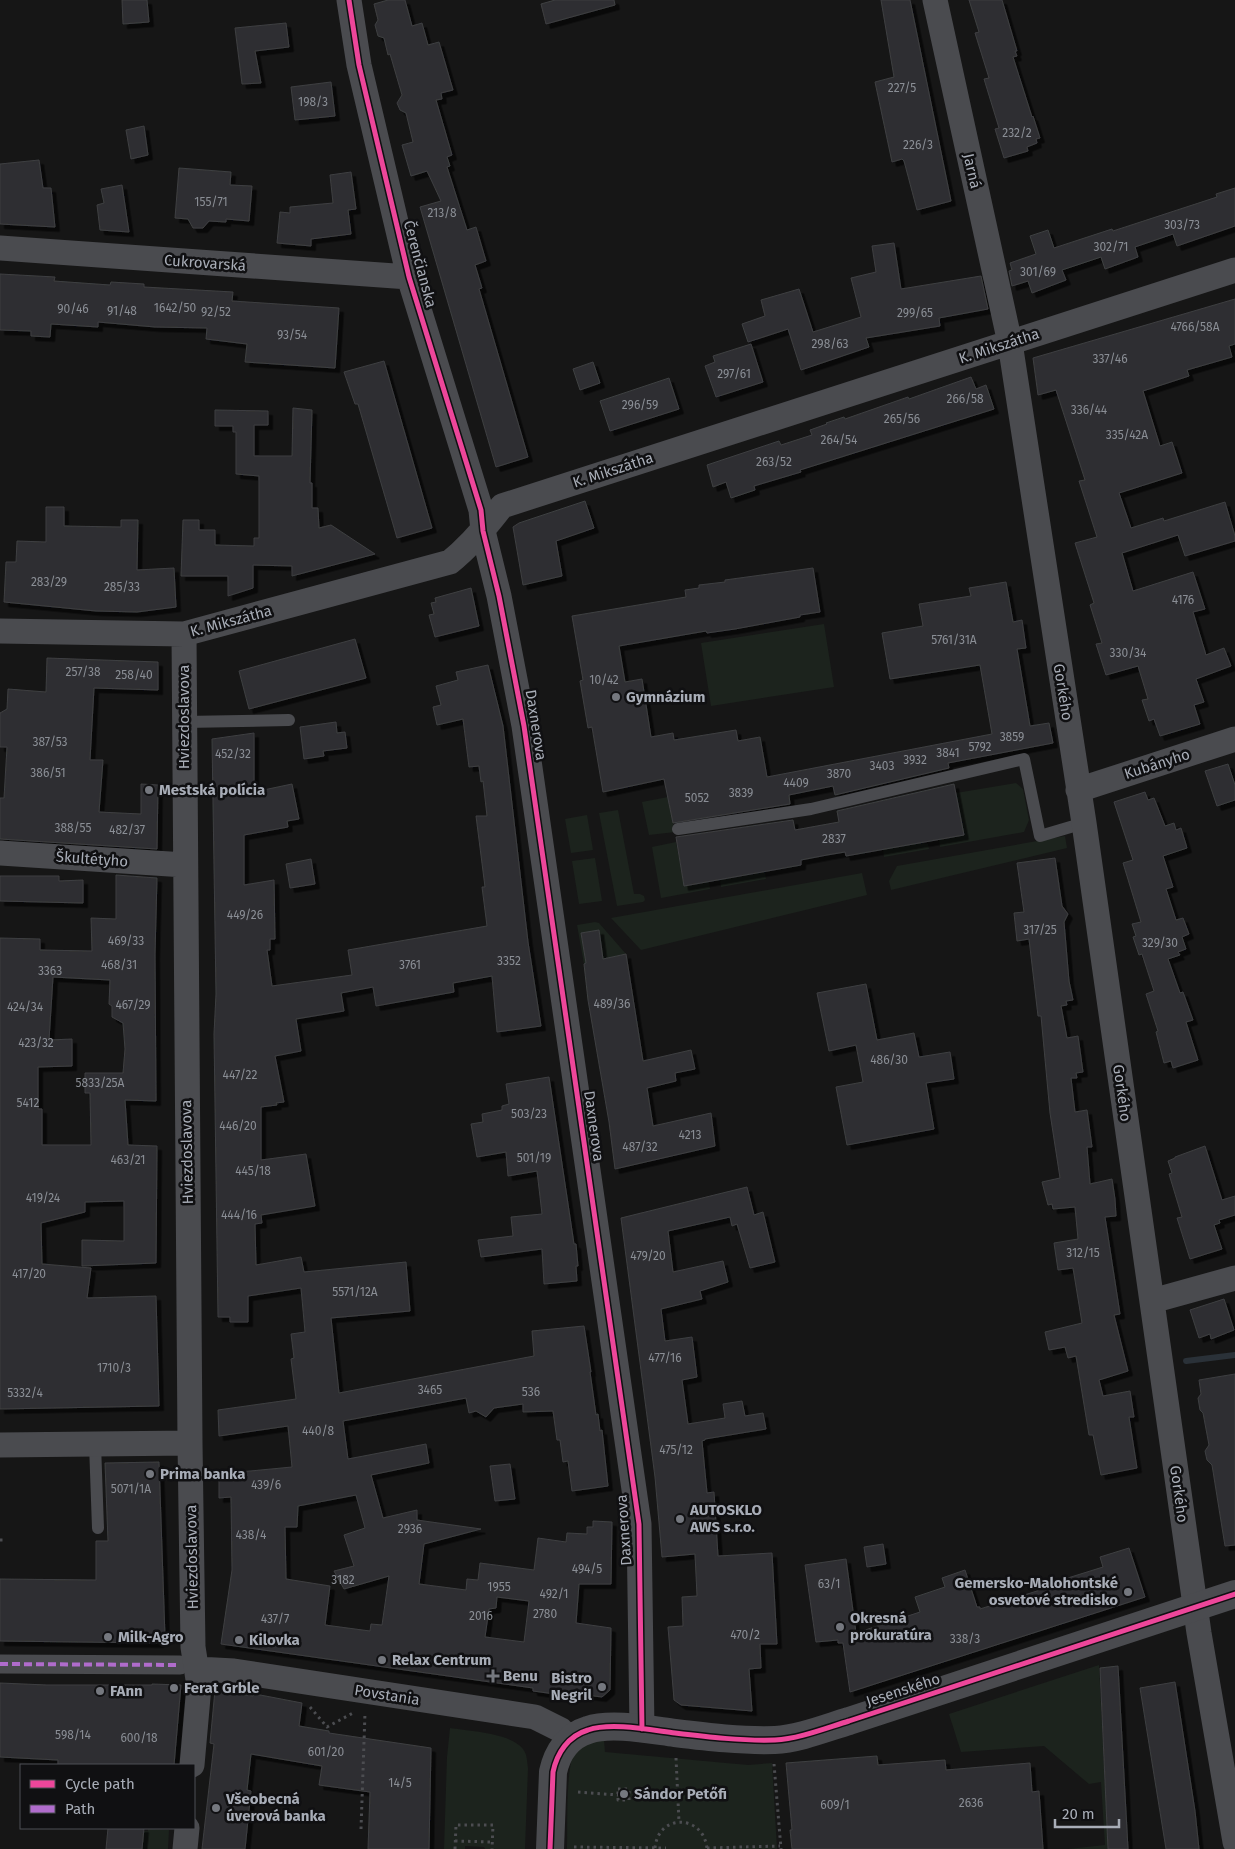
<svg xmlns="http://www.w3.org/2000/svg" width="1235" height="1849" viewBox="0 0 1235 1849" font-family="'Fira Sans',sans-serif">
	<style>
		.green { fill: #1c231d }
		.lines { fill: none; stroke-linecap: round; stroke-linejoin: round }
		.stream { stroke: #2a3138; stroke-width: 6 }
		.building { fill: #2f2f30; stroke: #3e3f42; fill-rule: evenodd; filter: url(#shadow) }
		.path { stroke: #4c4d51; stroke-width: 3; stroke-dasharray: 2.5 4; stroke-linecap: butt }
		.service { stroke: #4a4b4f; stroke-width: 12 }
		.pedestrian { stroke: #4a4b4f; stroke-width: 19 }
		.minor { stroke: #4a4b4f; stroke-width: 25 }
		.tertiary { stroke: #4a4b4f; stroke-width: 28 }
		.quiet { stroke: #b06ccc; stroke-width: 4; stroke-dasharray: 8 4; stroke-linecap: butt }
		.cycleway-casing { stroke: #101012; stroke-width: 8 }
		.cycleway { stroke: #ed469a; stroke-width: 5 }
		.poi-dot { fill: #75787f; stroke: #101012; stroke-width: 2 }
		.labels { text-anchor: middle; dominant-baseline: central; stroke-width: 5; stroke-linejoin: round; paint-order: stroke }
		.number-label { font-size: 12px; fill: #8a8e95 }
		.street-label { font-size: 15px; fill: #a8adb7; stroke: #101012 }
		.poi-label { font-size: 15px; font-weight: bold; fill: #a8adb7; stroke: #101012; text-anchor: start }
	</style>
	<defs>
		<filter id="shadow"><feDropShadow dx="4.5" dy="4.5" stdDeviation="0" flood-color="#0009"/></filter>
	</defs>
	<rect width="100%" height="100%" fill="#161616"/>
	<!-- green -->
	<path class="green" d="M824,624L834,687L711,706L701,643Z
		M1016,783L1023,789L1029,820L1024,832L940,847L939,840L964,835L956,793Z
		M668,797L675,832L649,835L642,802Z
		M618,810L634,894H640L644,896L645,900L643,902L617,906L599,813Z
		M587,815L593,850L571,853L565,819Z
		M1065,836L1067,848L891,890L889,881L897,866Z
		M676,842L684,885L709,881L710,889L661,898L652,847Z
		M924,842L925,844H928L929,849L884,857L883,850Z
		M595,858L602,901L579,904L572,861Z
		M765,872L766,879L721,887L720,880Z
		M862,873L867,895L641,950L611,918Z
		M595,922L599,923L626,954L603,959L599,930L581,933L586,963L584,964L577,925Z
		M1099,1665L1108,1849H1068L1105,1845L1101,1782L1089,1784L1044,1746L961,1752L949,1714Z
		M450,1728C469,1731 511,1733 523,1749C527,1754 527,1761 528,1768L525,1849H485L484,1847L465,1846V1849H444L447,1757Z
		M604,1740L605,1752L748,1765L772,1763L777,1849H567C568,1824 565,1767 576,1747Z
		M148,1829L169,1830L168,1849H142L144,1831H148Z"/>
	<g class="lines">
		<!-- stream -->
		<path class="stream" d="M1186,1361L1235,1355"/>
	</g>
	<!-- building -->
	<path class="building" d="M122,0H147L149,22L123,24Z
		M388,0H405L412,26L422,23L428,45L439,42L453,90L441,93L442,99L436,100L452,155L447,157L450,166L447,167L467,230L476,227L486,261L475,265L482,288L479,289L528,457L496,467L420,207L441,201L427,171L411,176L402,145L413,142L406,113L400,110L397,103L402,95L390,54L388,55L384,38L378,36L375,25L378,20L374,4Z
		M555,0H614L615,5L546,24L541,4Z
		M881,0H910L951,201L917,210L904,161L902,159L892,162L875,82L894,77Z
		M969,0H1002L1017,51H1015L1017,56L1013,57L1032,117L1033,116L1040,138L1036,139L1037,143L1027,147L1028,151L1004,158L995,129L999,128L984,79L989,78L975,33L979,32Z
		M286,23L289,47L255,51L261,83L242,84L235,28Z
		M331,82L335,116L295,120L291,87Z
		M144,126L148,155L131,159L126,130Z
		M39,160L43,188H51L55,227L0,224V164Z
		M179,168L231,172L230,185L252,186L249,221L226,219V222L209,221L203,228H193L188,219L175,218Z
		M351,172L356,209L348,210L351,234L311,239V246L277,243L280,212L290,213V207L333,203L330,175Z
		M122,185L129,232L100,230L97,205L104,203L101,189Z
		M1235,188V226L1177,246L1173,234L1135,247L1138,257L1105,269L1101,257L1062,270L1066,280L1032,293L1028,281L1012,286L1009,271L1012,270L1010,263L1036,254L1030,236L1048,230L1054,248L1112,229L1113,231L1217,197L1216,194Z
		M894,243L901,289L981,276L988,309L939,318L940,326L866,338L869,347L801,370L788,329L748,342L742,324L765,316L761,300L799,289L813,332L861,317L851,278L876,272L872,246Z
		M0,274L55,277L54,281L110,285L111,282L144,284V287L233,292L232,301L339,308L335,368L245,362L247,344L206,339L207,328L155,327L98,322V327L51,324L50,337L31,336V331L0,330Z
		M1235,299V344L1229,346L1232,357L1187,370L1189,376L1143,391L1160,446L1172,442L1182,473L1119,493L1131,528L1163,518L1164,521L1225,502L1235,536V541L1185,556L1178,535L1122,553L1133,591L1193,572L1205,609L1193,612L1206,655L1224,648L1231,666L1196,679L1204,702L1194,705L1200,724L1160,736L1154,719L1149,721L1142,700L1148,699L1138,666L1106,675L1096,644L1102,643L1090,605L1094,603L1075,543L1097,537L1079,481L1085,480L1056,390L1038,395L1033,358Z
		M751,344L763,382L716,397L705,366L715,362L713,356Z
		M384,361L432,528L397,538L358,404H355L344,372Z
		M593,362L600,383L580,390L573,369Z
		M971,377L976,389L986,385L994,409L800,470L801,472L754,486L755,490L731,498L726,482L713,487L707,465L779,441L781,445L812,435L810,430L827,424L826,423L844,417L845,419L908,397L909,399Z
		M669,378L679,409L610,431L600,401Z
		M293,408L312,410L310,483H312V508H318L319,528L331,525L375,554L292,576V566L253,565V588L228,596V576H181L183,520H199V530H215V545L254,546V538H259V476L236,474V432H233V426H215V410L268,411V425H254V456H292Z
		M585,501L594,528L556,541L562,576L523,585L513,527L519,523Z
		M46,507H64V526L121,527V520H138L137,570L174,568L176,607L137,612L96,611L4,602L6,562H16L17,541L46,542Z
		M813,568L820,612L800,615V617L735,629L707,633L706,631L619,646L625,682L642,679L651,737L673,733L674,740L736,730L738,741L760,737L767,777L992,734L980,665L890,679L882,633L923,626L919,604L971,596L969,588L1006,582L1013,622L1022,620L1026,648L1017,649L1030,726L1049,723L1053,743L948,763L949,768L835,795L833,786L789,795L790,804L673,823L664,779L603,792L592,727L588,728L580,681L583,680L572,616L686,597L685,590L699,588V585L725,582V580Z
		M471,588L479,626L435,637L429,615L434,614L431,603L436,602L435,598Z
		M355,639L366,678L249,709L239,671Z
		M47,658L158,662V690L94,688L90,760H103L99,812L141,814V784L158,785L157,849L0,839V798H4L7,747H0V713L7,709L8,689L46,692Z
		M488,665L503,726L528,942L541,1026L497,1032L492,976L453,983L454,992L376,1006L373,987L341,993L344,1011L296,1019L301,1051L275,1056L284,1102L276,1103L277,1105L261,1107V1160L306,1154L315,1206L261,1215L262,1223L255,1224L256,1265L301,1257L304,1272L406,1262L410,1311L331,1318L339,1393L534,1356L532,1331L584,1326L591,1372H590L596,1415L598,1414L600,1431L602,1430L608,1486L572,1491L568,1461L563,1462L560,1440H557L553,1411L523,1412V1404L494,1408L486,1417L476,1411L469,1413L466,1398L343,1421L348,1459L426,1444L429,1463L371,1475L383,1518L417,1510V1520L481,1529L424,1544L419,1584L466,1590L467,1579L478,1580L480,1563L534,1570L538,1538L566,1542L567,1533L587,1534V1527H593V1521L612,1522L611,1584H579L576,1623L611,1628L610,1690L602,1697L555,1691V1694L533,1691V1688L221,1644L232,1570L231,1497L219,1498V1474L292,1467L288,1426L219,1436L218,1410L296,1399L291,1359L294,1358L291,1334L305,1332L301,1288L248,1296V1322H230V1317H218L214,1034L216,994L212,739L254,733V792L292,784L299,819L287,821L288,827L244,835V885L274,880L275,939H270V950H267L272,986L352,975L348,950L487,926L482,887H485L476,816H487L483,781L481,782L479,766L469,767L463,719L437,725L433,707L441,705L436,686L458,680L456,672ZM356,1495L365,1528L344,1535L354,1566L334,1571L344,1589L389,1576L382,1625L371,1624L370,1631L325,1625L330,1586L286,1579L285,1527H297L298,1506ZM497,1597L529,1601L524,1642L485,1637L489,1609L496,1608Z
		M336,722L337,733L345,732L347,748L323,751L324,756L304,759L300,727Z
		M1228,764L1235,785V800L1217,806L1205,771Z
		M954,784L964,835L846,856L845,852L827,855L801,860V865L684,886L676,837L793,820L795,830L839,822L837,811Z
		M1145,792L1148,800L1154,798L1165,826L1174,823L1176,830L1181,828L1187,848L1163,856L1173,887L1166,889L1176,920L1183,918L1189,934L1182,937L1186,949L1178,952L1180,955L1168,959L1180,993L1183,992L1193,1020L1186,1022L1198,1060L1173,1068L1171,1061L1164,1063L1156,1032L1158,1031L1146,994L1154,991L1142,954L1139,955L1133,937L1136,936L1132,924L1141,922L1123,863L1133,860L1114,802Z
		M1055,858L1062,906L1068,914L1064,922L1069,981L1073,1000L1066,1001L1067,1005L1061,1006L1067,1038L1078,1036L1083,1072L1076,1073L1077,1078H1071L1075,1112L1087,1110L1092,1147H1087L1090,1184L1112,1179L1115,1199L1116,1216L1105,1217L1120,1314L1114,1315L1128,1371L1099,1380L1103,1396L1130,1391L1134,1417H1129L1137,1468L1101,1475L1093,1435H1089L1076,1356L1068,1358L1065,1347L1049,1350L1045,1332L1082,1323L1073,1268L1058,1270L1054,1243L1078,1239L1075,1207L1053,1209L1052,1204L1048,1205L1042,1182L1060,1178L1050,1113L1041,1016H1038L1029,939L1017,941L1014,913L1024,912L1017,863Z
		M311,859L315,884L290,888L286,864Z
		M116,875L157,878L155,954L156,1101L125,1100L128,1145L157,1146L156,1263L82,1266V1240L124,1241V1201L85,1202V1212L41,1223L42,1264L91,1268L87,1298L156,1296L159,1406L0,1409V938L40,939V950L92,951L91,918L116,919ZM53,977L110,980L109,1004L112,1006V1017L123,1023L125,1049L123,1073H85V1093H90L91,1145H42V1109H38V1067L72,1066V1039L49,1040Z
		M0,876H59V881L83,880V903L0,901Z
		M599,930L603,959L626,954L643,1061L691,1050L695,1069L675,1073L676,1081L647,1088L653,1126L711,1113L715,1146L615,1169L609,1122L588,1000L584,964L586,963L581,933Z
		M866,984L877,1040L914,1033L919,1057L950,1052L954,1079L926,1083L934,1129L847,1145L836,1087L863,1082L856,1045L829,1051L817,993Z
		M549,1077L574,1244H576L578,1266H576L577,1281L544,1284L542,1249L481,1257L478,1240L513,1236L511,1217L542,1214L537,1171L508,1176L506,1152L477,1157L471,1124L483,1122L482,1114L502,1110V1106L509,1104L506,1084Z
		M1205,1146L1222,1200L1235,1196V1215L1219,1220L1220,1223L1214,1225L1222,1249L1190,1259L1177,1218L1182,1217L1169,1174L1172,1173L1168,1161L1175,1158V1157Z
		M747,1187L754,1215L763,1212L775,1262L750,1268L737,1224L732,1226L730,1217L668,1231L673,1272L723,1261L728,1282L700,1291L702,1299L661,1309L665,1341L692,1337L697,1377L682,1380L688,1424L725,1418L723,1404L742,1401L745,1416L763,1413L766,1429L705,1439V1440L702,1441L707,1493L714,1492L718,1556L772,1553L777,1644H760L761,1668L749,1669L752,1711L681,1705L674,1700L668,1627L683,1626L682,1597L697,1596L695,1554L662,1557L655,1477L621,1218Z
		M1224,1299L1234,1330L1211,1339L1210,1334L1199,1338L1190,1310Z
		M1235,1374V1545L1225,1546L1212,1465L1207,1460L1205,1451L1209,1445L1203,1413L1200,1410L1198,1398L1201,1394L1199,1380Z
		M159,1462L165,1637L159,1643L0,1641V1579L96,1580V1541H108L105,1463Z
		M510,1464L515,1499L495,1501L490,1466Z
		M883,1544L886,1564L867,1567L864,1547Z
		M1129,1548L1145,1597L850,1692L843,1643H838V1640L816,1642L805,1565L846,1559L856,1633L920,1612L915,1597L945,1587L942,1578L965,1570L977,1607H980V1609L1056,1585L1055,1582L1103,1567L1100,1557Z
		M1118,1666L1128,1849H1108L1100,1668Z
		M1175,1682L1195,1811L1199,1849H1166L1140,1688Z
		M0,1683L47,1685H152V1684L181,1685L174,1765H58V1760L0,1757Z
		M215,1690L253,1696L255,1694L302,1703L299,1726L329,1731V1733L431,1748L429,1849H368L370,1792L319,1785L322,1766L251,1754L247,1790L251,1791L245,1849H202L214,1744L210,1743Z
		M877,1756L878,1765L945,1760L946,1770L1030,1763L1032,1792L1039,1791L1043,1849H792L790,1830H792L786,1763Z
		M108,1828H144L142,1849H106Z"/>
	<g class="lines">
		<!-- path -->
		<path class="path" d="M0,1540H4
			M310,1707L327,1727L353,1713
			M676,1758L679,1822
			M774,1764L781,1849
			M618,1789H629V1800H618Z
			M578,1792L618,1795
			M361,1829L365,1713
			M455,1841L492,1842
			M574,1847L666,1848
			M655,1848C658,1813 704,1814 707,1849
			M707,1848L780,1846
			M455,1849L456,1825H493L492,1849"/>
		<!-- service -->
		<path class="service" d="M184,722L289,720
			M678,829L811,809L1024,759L1040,836L1084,823
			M95,1444L98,1528"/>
		<!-- pedestrian -->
		<path class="pedestrian" d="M0,1664L180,1665"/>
		<!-- minor -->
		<path class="minor" d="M349,0L359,65L409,277L481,510L483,531L499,596L524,726L639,1524L642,1729
			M935,0L1010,343L1084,823L1199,1633L1235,1842
			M0,248L409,277
			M0,631L184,634L450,562C470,546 486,527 502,506L1235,270
			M184,634L190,1443L193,1647L199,1686L192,1765
			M1078,790L1235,739
			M0,853L185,865
			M1152,1301L1235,1278
			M0,1445L190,1443
			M197,1669L234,1671L535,1717L561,1730L571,1740
			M185,1849L187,1828"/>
		<!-- tertiary -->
		<path class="tertiary" d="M550,1849L553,1772C557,1753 568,1736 588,1730C611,1722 651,1730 675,1733C708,1737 742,1741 775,1740C798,1739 826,1728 849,1721L1235,1594"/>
		<!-- quiet -->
		<path class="quiet" d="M0,1664L180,1665"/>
		<!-- cycleway casing -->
		<g class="cycleway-casing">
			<path id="cycleway" d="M349,0L359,65L409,277L481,510L483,531L499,596L524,726L639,1524L642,1729
				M550,1849L553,1772C557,1753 568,1736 588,1730C611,1722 651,1730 675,1733C708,1737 742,1741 775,1740C798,1739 826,1728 849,1721L1235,1594"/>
		</g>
		<!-- cycleway -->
		<use href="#cycleway" class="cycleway"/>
	</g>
	<!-- markers -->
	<g class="poi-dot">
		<circle cx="616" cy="697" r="5"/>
		<circle cx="149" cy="790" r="5"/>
		<circle cx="150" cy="1474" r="5"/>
		<circle cx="680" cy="1519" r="5"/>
		<circle cx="1128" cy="1592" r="5"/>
		<circle cx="840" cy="1627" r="5"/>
		<circle cx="108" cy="1637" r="5"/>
		<circle cx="239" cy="1640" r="5"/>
		<circle cx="382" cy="1660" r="5"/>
		<path d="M490.5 1668.5h5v5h5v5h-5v5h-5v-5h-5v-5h5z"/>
		<circle cx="602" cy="1687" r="5"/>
		<circle cx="174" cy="1688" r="5"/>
		<circle cx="100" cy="1691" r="5"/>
		<circle cx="624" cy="1794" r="5"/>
		<circle cx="216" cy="1808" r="5"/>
	</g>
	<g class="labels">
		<!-- number labels -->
		<g class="number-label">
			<text x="902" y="88">227/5</text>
			<text x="313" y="102">198/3</text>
			<text x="1017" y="133">232/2</text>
			<text x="918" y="145">226/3</text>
			<text x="211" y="202">155/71</text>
			<text x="442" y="213">213/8</text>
			<text x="1182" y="225">303/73</text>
			<text x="1111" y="247">302/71</text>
			<text x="1038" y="272">301/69</text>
			<text x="175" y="308">1642/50</text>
			<text x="73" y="309">90/46</text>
			<text x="122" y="311">91/48</text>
			<text x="216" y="312">92/52</text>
			<text x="915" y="313">299/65</text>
			<text x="1195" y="327">4766/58A</text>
			<text x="292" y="335">93/54</text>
			<text x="830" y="344">298/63</text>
			<text x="1110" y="359">337/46</text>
			<text x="734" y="374">297/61</text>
			<text x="965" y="399">266/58</text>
			<text x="640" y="405">296/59</text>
			<text x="1089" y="410">336/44</text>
			<text x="902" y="419">265/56</text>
			<text x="1127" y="435">335/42A</text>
			<text x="839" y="440">264/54</text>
			<text x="774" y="462">263/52</text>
			<text x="49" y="582">283/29</text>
			<text x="122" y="587">285/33</text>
			<text x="1183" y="600">4176</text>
			<text x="954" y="640">5761/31A</text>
			<text x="1128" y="653">330/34</text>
			<text x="83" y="672">257/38</text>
			<text x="134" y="675">258/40</text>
			<text x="604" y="680">10/42</text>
			<text x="1012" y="737">3859</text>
			<text x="50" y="742">387/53</text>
			<text x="980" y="747">5792</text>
			<text x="948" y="753">3841</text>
			<text x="233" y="754">452/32</text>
			<text x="915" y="760">3932</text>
			<text x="882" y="766">3403</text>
			<text x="48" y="773">386/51</text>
			<text x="839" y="774">3870</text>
			<text x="796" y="783">4409</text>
			<text x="741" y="793">3839</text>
			<text x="697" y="798">5052</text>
			<text x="73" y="828">388/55</text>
			<text x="127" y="830">482/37</text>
			<text x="834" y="839">2837</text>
			<text x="245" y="915">449/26</text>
			<text x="1040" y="930">317/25</text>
			<text x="126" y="941">469/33</text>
			<text x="1160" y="943">329/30</text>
			<text x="509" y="961">3352</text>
			<text x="119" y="965">468/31</text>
			<text x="410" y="965">3761</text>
			<text x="50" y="971">3363</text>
			<text x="612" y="1004">489/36</text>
			<text x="133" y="1005">467/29</text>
			<text x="25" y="1007">424/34</text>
			<text x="36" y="1043">423/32</text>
			<text x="889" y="1060">486/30</text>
			<text x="240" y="1075">447/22</text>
			<text x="100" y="1083">5833/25A</text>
			<text x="28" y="1103">5412</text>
			<text x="529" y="1114">503/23</text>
			<text x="238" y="1126">446/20</text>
			<text x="690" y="1135">4213</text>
			<text x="640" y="1147">487/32</text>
			<text x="534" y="1158">501/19</text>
			<text x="128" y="1160">463/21</text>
			<text x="253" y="1171">445/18</text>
			<text x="43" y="1198">419/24</text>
			<text x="239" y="1215">444/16</text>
			<text x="1083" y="1253">312/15</text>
			<text x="648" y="1256">479/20</text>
			<text x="29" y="1274">417/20</text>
			<text x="355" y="1292">5571/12A</text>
			<text x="665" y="1358">477/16</text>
			<text x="114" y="1368">1710/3</text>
			<text x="430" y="1390">3465</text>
			<text x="531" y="1392">536</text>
			<text x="25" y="1393">5332/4</text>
			<text x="318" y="1431">440/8</text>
			<text x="676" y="1450">475/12</text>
			<text x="266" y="1485">439/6</text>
			<text x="131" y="1489">5071/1A</text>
			<text x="410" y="1529">2936</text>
			<text x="251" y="1535">438/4</text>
			<text x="587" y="1569">494/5</text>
			<text x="343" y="1580">3182</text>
			<text x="829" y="1584">63/1</text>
			<text x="499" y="1587">1955</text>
			<text x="554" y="1594">492/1</text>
			<text x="545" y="1614">2780</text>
			<text x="481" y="1616">2016</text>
			<text x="275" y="1619">437/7</text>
			<text x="745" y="1635">470/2</text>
			<text x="965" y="1639">338/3</text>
			<text x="73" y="1735">598/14</text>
			<text x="139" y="1738">600/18</text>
			<text x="326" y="1752">601/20</text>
			<text x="400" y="1783">14/5</text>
			<text x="971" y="1803">2636</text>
			<text x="835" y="1805">609/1</text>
		</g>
		<!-- street labels -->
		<g class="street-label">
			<text transform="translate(972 171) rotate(77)">Jarná</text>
			<text transform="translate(205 263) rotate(4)">Cukrovarská</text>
			<text transform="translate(420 264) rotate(75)">Čerenčianska</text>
			<text transform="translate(999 346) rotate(-18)">K. Mikszátha</text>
			<text transform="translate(613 470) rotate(-18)">K. Mikszátha</text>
			<text transform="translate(231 621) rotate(-15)">K. Mikszátha</text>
			<text transform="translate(1063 692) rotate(81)">Gorkého</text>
			<text transform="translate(184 717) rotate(-90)">Hviezdoslavova</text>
			<text transform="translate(536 725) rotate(81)">Daxnerova</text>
			<text transform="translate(1157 764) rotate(-18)">Kubányho</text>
			<text transform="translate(92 859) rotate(4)">Škultétyho</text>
			<text transform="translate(1122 1093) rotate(82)">Gorkého</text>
			<text transform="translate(594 1126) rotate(82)">Daxnerova</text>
			<text transform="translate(187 1152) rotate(-91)">Hviezdoslavova</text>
			<text transform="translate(1179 1494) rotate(82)">Gorkého</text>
			<text transform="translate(624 1530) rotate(-94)">Daxnerova</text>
			<text transform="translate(192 1557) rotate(-91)">Hviezdoslavova</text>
			<text transform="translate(903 1690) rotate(-18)">Jesenského</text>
			<text transform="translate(387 1695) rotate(9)">Povstania</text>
		</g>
		<!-- poi labels -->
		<g class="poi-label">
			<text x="626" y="697">Gymnázium</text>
			<text x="159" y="790">Mestská polícia</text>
			<text x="160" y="1474">Prima banka</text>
			<text x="690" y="1510">AUTOSKLO<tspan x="690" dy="17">AWS s.r.o.</tspan></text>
			<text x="1118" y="1583" text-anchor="end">Gemersko-Malohontské<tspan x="1118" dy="17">osvetové stredisko</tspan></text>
			<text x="850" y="1618">Okresná<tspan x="850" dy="17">prokuratúra</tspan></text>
			<text x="118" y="1637">Milk-Agro</text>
			<text x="249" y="1640">Kilovka</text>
			<text x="392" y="1660">Relax Centrum</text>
			<text x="503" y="1676">Benu</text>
			<text x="592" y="1678" text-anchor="end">Bistro<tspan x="592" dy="17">Negril</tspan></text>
			<text x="184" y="1688">Ferat Grble</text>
			<text x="110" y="1691">FAnn</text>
			<text x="634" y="1794">Sándor Petőfi</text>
			<text x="226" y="1799">Všeobecná<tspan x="226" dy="17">úverová banka</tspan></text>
		</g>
	</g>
	<!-- legend -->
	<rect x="20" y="1764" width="175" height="65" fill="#101012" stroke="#4d4f54"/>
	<rect x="30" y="1780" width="25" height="8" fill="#ed469a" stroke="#4d4f54"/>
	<text x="65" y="1789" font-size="15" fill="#a8adb7">Cycle path</text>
	<rect x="30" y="1805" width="25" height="8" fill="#b06ccc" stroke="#4d4f54"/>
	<text x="65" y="1814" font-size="15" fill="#a8adb7">Path</text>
	<!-- scale -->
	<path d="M1055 1819v8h64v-8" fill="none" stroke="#a8adb7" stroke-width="2.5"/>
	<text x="1062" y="1819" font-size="15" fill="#a8adb7" stroke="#101012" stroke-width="4" paint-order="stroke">20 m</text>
</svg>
